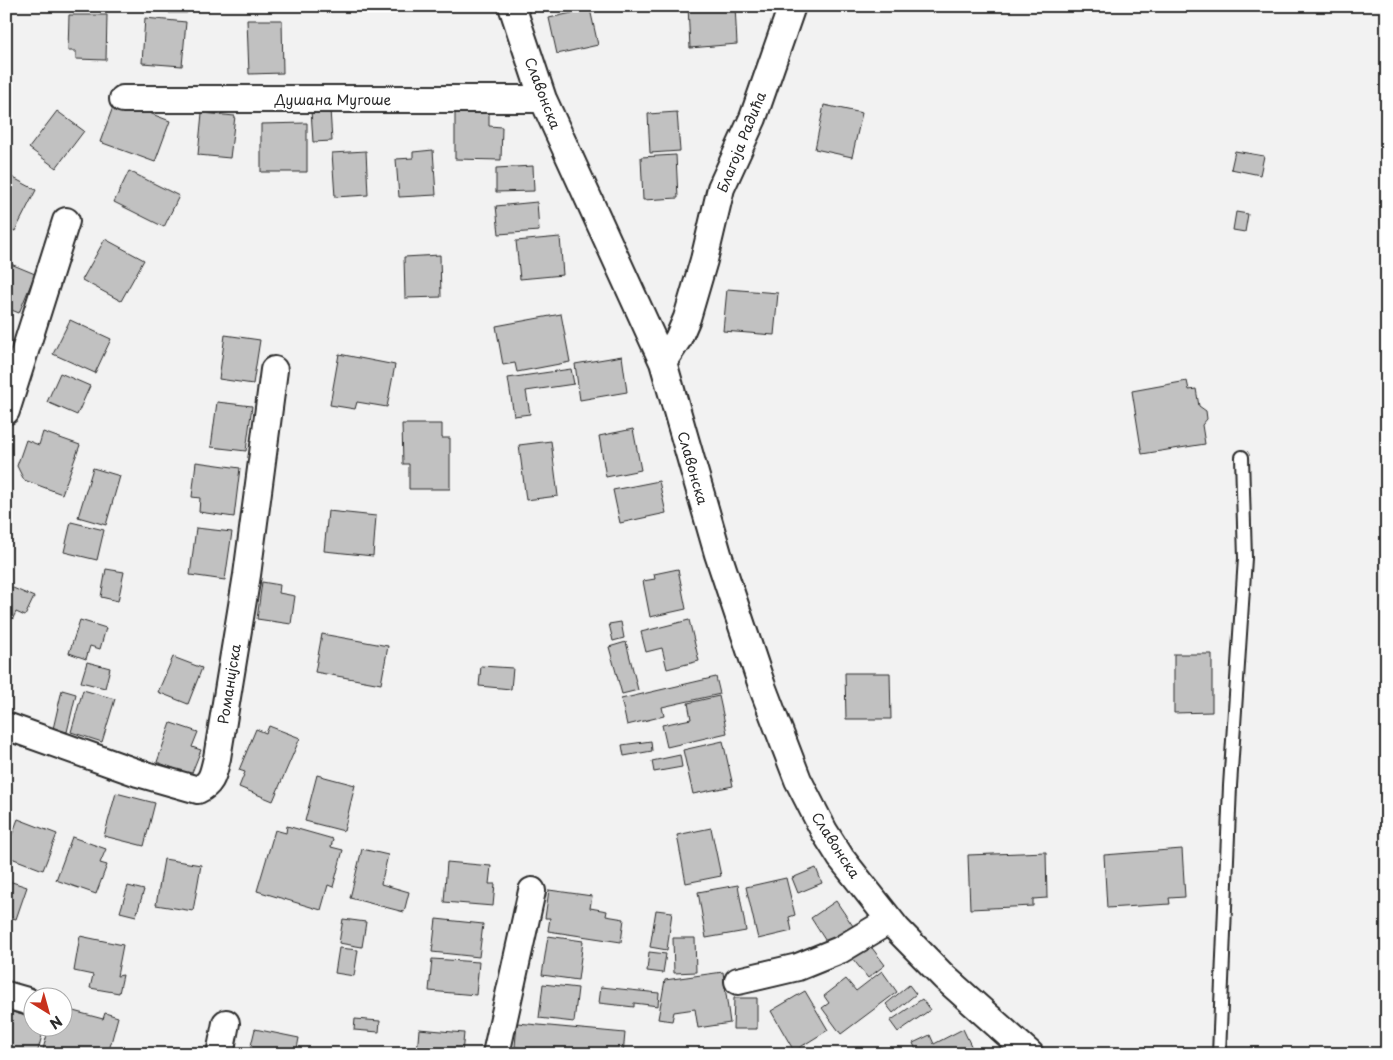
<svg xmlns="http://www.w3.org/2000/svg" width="1393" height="1060" viewBox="0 0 1393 1060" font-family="'Playpen Sans',sans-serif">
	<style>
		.building { fill: #c1c1c1; stroke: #2b2b2b }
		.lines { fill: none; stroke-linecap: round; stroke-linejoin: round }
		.lane-casing { stroke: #2b2b2b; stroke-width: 16 }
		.street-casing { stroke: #2b2b2b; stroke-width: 30 }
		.lane { stroke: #fff; stroke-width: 12 }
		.street { stroke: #fff; stroke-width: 26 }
		.labels { text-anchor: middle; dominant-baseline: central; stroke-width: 4.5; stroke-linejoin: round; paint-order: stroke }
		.street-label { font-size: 14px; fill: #2b2b2b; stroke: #fff }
	</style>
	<rect width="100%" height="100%" fill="#f2f2f2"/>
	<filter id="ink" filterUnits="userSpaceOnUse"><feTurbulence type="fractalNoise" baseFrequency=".02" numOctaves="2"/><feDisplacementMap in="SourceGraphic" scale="10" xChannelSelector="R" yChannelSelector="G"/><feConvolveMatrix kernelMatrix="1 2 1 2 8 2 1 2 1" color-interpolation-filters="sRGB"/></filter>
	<g filter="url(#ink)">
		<!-- building -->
		<path class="building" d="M169,6H186L187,13H169Z
			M688,6H735L737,44L690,48Z
			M590,9L598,45L557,54L549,18Z
			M69,15H107L106,60L76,59V51H68Z
			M145,18L186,22L182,66L142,63Z
			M247,20H282L283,73L249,74Z
			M824,105L862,113L852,157L815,149Z
			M131,106L170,121L155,162L100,142L113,107L129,112Z
			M330,109L332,141L313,142L311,110Z
			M57,111L84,131L56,168L29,148Z
			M455,112H489V126L502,127L501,160L455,159Z
			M677,112L680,151L650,153L648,114Z
			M202,113L235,116L230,158L198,155Z
			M307,123V172H261V124Z
			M433,150L436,195L399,197L396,159L413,158V152Z
			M366,151L368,195L335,197L332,153Z
			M1235,151L1264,156L1260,175L1231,169Z
			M676,155L678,198L643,200L641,157Z
			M533,166L534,191L496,192V168Z
			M129,171L179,196L164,227L114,202Z
			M6,174L36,190L15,231L6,227Z
			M537,202L539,231L499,234L496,206Z
			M1236,212L1248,214L1245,232L1233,230Z
			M560,237L563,275L520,279L516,241Z
			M105,239L144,260L121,301L82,280Z
			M440,255L441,297L405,298L404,257Z
			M6,262L35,274L19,313L9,309L6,315Z
			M727,289L778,293L774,335L723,331Z
			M561,314L570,362L517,372L515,363L503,365L496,326Z
			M70,320L111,339L95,373L53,354Z
			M225,335L260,340L253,384L219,379Z
			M339,354L395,365L387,407L357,402L355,409L330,405Z
			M622,356L627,392L580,400L575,364Z
			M571,369L574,384L526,391L530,414L514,416L508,378Z
			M60,373L90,386L77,415L47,402Z
			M1187,381L1189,390L1196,389L1199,406L1206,411L1207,419L1202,425L1205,444L1142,454L1132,391Z
			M217,402L252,406L246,451L211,447Z
			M402,424H442V438H450V489H409V464H403Z
			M633,429L641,470L606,477L599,436Z
			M43,432L80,445L62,494L24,480L17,466L26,440L39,445Z
			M551,441L558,496L526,500L519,445Z
			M196,462L240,468L234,517L199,512L200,498L192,497Z
			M93,468L120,476L106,525L78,517Z
			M659,481L666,513L620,523L613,490Z
			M328,511L376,516L373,556L324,551Z
			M71,522L104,530L97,560L64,552Z
			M196,528L232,532L225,580L190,575Z
			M106,569L124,572L118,601L101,597Z
			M678,569L686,609L650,617L643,581L655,579L654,574Z
			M262,582L280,585L279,593L295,596L291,624L257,619Z
			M6,585L34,597L25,616L16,612L6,632Z
			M80,620L106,628L100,649L90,646L86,659L69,653Z
			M689,620L699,661L667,669L662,648L646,652L641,632Z
			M621,622L624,638L613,641L609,624Z
			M322,634L388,646L381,684L315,672Z
			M626,642L638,690L622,694L609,647Z
			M1174,654H1212V712L1174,713Z
			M173,657L202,668L188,704L158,692Z
			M87,662L110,668L105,688L81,682Z
			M481,666L513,668L511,689L479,686Z
			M845,673H890L891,719H846Z
			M716,677L720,694L662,707L664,716L627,725L621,699Z
			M62,690L76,694L67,732L53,729Z
			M83,690L115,699L102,742L71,732Z
			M719,696L727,733L667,747L662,725L691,719L688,703Z
			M171,723L198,732L192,747L201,750L191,775L157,762Z
			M269,726L300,738L273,801L239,787L245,772L239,770L256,729L266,733Z
			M651,741L652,751L624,756L622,745Z
			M723,741L733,786L693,794L683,750Z
			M680,755L682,767L654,772L652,761Z
			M317,775L355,785L344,831L305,821Z
			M116,793L155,803L144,846L104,836Z
			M18,819L57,834L43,870L6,856V850Z
			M287,826L333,839L331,847L343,850L333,887L328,885L321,910L257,891L275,830L286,833Z
			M711,828L721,876L686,883L677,835Z
			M72,837L106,849L100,863L107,865L96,894L56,880Z
			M362,849L388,855L381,884L409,892L404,912L350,898Z
			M1182,849L1185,897L1169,898L1170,904L1107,908L1104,855Z
			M1046,852L1047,898L1033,899V906L970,909L968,855Z
			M164,859L201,865L193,911L156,905Z
			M447,862L491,866L489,884H495L493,906L444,902Z
			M816,868L822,883L798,893L792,878Z
			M786,878L795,915L789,917L792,931L758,939L746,887Z
			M6,880L27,887L16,919L6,916Z
			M738,885L746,931L706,938L698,892Z
			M128,886L144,890L136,916L120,912Z
			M549,890L592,896L590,908L607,911L606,916L624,919L621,942L548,931L550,918H545Z
			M836,901L853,926L827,943L811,918Z
			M656,910L672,912L667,950L650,947Z
			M343,919L366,922L362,947L339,943Z
			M436,919L483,924L479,957L432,952Z
			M80,936L123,945L117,976L123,975L119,993L90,988L93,975L74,971Z
			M548,936L583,941L578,980L542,975Z
			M673,938H695L696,972L674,973Z
			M869,944L885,965L868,978L852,958Z
			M339,948L358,950L354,976L335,973Z
			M649,952L666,954L663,973L647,971Z
			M432,959L479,962L476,995L429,991Z
			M882,971L897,992L841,1034L822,1008L829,1003L824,996L846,979L856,991Z
			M723,972L730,1023L698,1028L695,1009L674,1012L672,1021L658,1019L665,980Z
			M543,984L578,988L574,1022L539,1018Z
			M909,985L916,994L893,1013L886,1004Z
			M601,987L659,993L658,1006L634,1003V1007L599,1003Z
			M805,991L828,1030L794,1051L771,1011Z
			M734,998H757V1029H733Z
			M922,999L930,1010L898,1032L890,1021Z
			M62,1008L103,1019L105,1013L118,1017L108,1054H61L43,1049L49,1028H62Z
			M6,1010L32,1018V1028H44L37,1054H6Z
			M355,1019L380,1021L379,1032L354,1030Z
			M517,1023L625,1033L623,1054H564V1052L515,1047Z
			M255,1029L299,1038L296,1054H249Z
			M419,1029L464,1033L462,1054H417Z
			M963,1029L975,1054H908L916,1050L913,1043L930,1035L934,1044Z"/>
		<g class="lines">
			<!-- lane casing -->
			<g class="lane-casing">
				<path id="lane" d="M1219,1054L1230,786L1245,558L1242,457"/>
			</g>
			<!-- street casing -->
			<g class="street-casing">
				<path id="street" d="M512,6L543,99L663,362L718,554L762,686L798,780L824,831L841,858L897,929L944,977L1030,1054
					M123,99H543
					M663,362L678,339L687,318L704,260L721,188L753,118L792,6
					M6,411L66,221
					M6,726L138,773L198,790C213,783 213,773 217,758L247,575L274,370
					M738,981L798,967L840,950L890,920
					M6,995L27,1001
					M220,1054L226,1023
					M496,1054L532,891"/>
			</g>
			<!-- lane -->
			<use href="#lane" class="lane"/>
			<!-- street -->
			<use href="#street" class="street"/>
		</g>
	</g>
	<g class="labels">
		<!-- street labels -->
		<g class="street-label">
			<text transform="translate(543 93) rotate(69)">Славонска</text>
			<text x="333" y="99">Душана Мугоше</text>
			<text transform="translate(741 142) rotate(-68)">Благоја Радића</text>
			<text transform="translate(693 468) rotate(74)">Славонска</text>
			<text transform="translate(229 684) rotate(-81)">Романијска</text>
			<text transform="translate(836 845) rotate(57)">Славонска</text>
		</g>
	</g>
	<!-- margin -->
	<rect width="1393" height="1060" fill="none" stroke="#fff" stroke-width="25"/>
	<rect x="12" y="12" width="1368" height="1035" fill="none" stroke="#2b2b2b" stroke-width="2" filter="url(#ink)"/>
	<!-- north arrow -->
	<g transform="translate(48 1012) rotate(143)"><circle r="24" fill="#ffffff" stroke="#aaaaaa"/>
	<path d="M0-4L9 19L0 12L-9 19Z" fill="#c8321e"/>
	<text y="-8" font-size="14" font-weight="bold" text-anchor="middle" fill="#2b2b2b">N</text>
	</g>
</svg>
